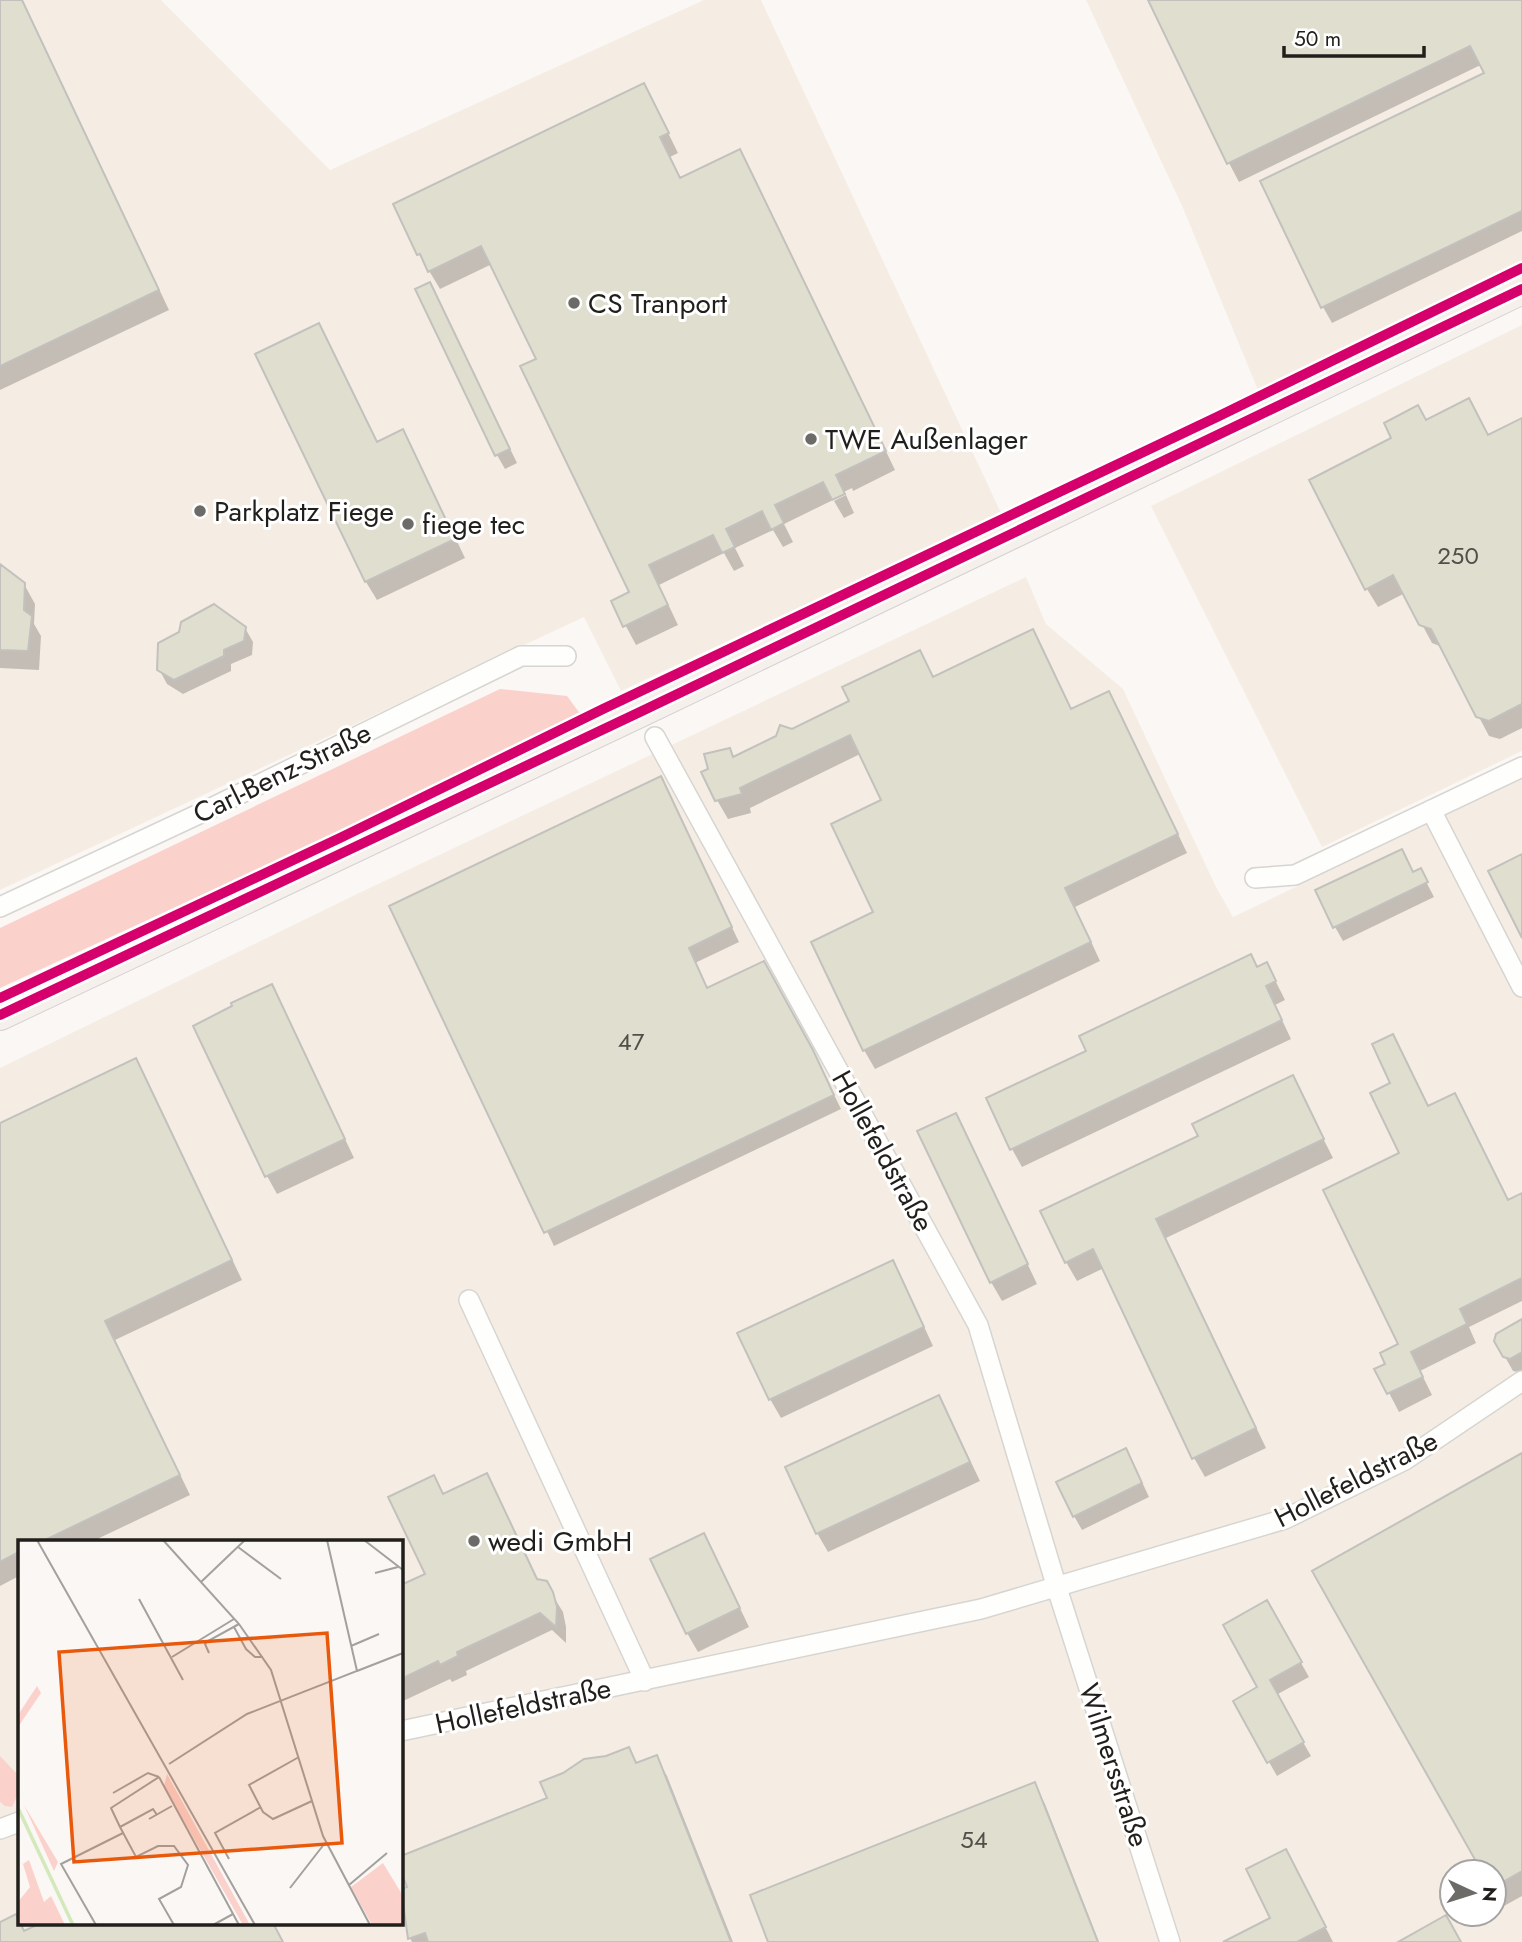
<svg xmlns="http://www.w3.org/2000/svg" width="1522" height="1942" viewBox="0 0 1522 1942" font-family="Jost,sans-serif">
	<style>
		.built { fill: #f5ede3; fill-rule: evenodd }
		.green { fill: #fbd1cb }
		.shadow { fill: #0003 }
		.building { fill: #e0decf; stroke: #c2c1be; stroke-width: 2 }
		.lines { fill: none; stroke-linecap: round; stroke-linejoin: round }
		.minor-casing { stroke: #d7d5d1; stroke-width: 22 }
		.primary-casing { stroke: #d5d3d2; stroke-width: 32 }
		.minor { stroke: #fefefd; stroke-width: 19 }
		.primary { stroke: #f6f0ec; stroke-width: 30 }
		.cycleway-casing { stroke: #fff; stroke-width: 15 }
		.cycleway { stroke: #d6006c; stroke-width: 10 }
		.poi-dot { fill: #6d6b67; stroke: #fff; stroke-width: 2.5 }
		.labels { text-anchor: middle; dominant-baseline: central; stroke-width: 6; stroke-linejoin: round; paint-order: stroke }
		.number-label { font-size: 24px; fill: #514f48 }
		.poi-label { font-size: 28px; fill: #211f1b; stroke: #fff; text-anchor: start }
		.street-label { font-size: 28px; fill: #211f1b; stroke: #fff }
		.inset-river { fill: none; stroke: #d4e9bb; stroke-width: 3.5 }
		.inset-road { fill: none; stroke: #a3a19d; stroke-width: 2 }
		.view { fill: #e8590c; fill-opacity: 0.15; stroke: #e8590c; stroke-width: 3.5 }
		.inset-edge { fill: none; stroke: #211f1b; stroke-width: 3.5 }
	</style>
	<rect width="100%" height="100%" fill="#faf7f4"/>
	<!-- built -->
	<path class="built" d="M0,0H161L330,170L704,0H761L1001,513L621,691L584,617L0,890Z
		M1086,0H1522V271L1260,395L1183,208Z
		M1522,325V751L1322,847L1151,506Z
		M1026,577L1046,624L1123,689L1216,887L1233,917L1522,779V1942H0V1068L355,895ZM19,1541H401V1923H19ZM1452,1872H1494V1914H1452Z"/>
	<!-- green -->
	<path class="green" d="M500,689L567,696L584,719L0,988V928Z
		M0,1756L19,1776V1792L12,1807L5,1806L0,1802Z"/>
	<!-- shadow -->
	<path class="shadow" d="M0,0H22L169,310L0,390Z
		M1150,0H1522V45L1239,182L1229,163Z
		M1522,53V231L1332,323L1323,307L1486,74Z
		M654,104L678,153L670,157L681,179L739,151L750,169L895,470L853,491L852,488L831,498V501L784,524L793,542L783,547L773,530L735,548L744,566L734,571L724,553L659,585L678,625L636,645L613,602L632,593L538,360L492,264L440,289L419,254Z
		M417,290L437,298L517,463L505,469L497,455Z
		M257,355L377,443L413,450L465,558L377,600L366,582Z
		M1522,420V728L1500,739L1489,736L1442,647L1432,643L1405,593L1378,607L1367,589L1426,422L1488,437Z
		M846,495L854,513L844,518L834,501Z
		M0,574L24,584L35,604L34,624L41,636L39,670L0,668Z
		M245,628L253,642L252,655L231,664V671L183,694L167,684L159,669Z
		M1043,651L1072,711L1109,693L1120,712L1187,853L1075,907L1100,961L875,1069L864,1050L813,943L876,913L884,801L860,754L750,808L751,813L728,819L717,800L710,770L729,750L734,759L852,702L919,652L934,679Z
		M668,793L739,942L695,963L708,990L820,1066L841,1109L554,1246L392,907Z
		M1420,870L1434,897L1343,941L1335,927Z
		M1267,964L1285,1000L1275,1005L1291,1039L1022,1167L1012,1149L1257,969Z
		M281,1004L354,1158L277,1194L267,1176Z
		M1393,1036L1429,1108L1508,1202L1522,1195V1301L1469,1327L1476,1343L1420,1371L1432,1395L1399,1412L1377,1370L1387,1364L1400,1345L1401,1153L1393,1084Z
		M135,1060L146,1079L242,1280L115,1340L190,1495L93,1541H19V1576L0,1586V1124Z
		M1292,1077L1333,1158L1166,1238L1266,1448L1205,1477L1194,1458L1104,1268L1077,1281L1066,1262L1200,1137Z
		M966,1134L1037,1284L1002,1301L991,1282Z
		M892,1262L903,1281L933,1346L781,1418L770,1399Z
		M1522,1321V1370L1518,1372L1513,1371L1496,1341Z
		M938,1397L949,1416L980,1481L828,1552L817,1533Z
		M1522,1461V1896L1504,1906L1494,1889V1872H1484Z
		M1134,1465L1149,1497L1082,1530L1074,1516Z
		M486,1475L538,1581L545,1583L563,1612L566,1627V1643L552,1630L466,1671L467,1675L452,1682L450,1679L401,1702V1587L427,1575L444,1496Z
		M703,1535L714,1554L749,1627L698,1652L687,1633Z
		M1267,1603L1309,1677L1276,1695L1311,1756L1277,1776L1235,1702L1260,1688Z
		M628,1749L638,1764L656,1757L667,1776L733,1942H412L410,1938L403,1890L409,1888L401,1867V1858L549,1799L606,1758Z
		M1034,1785L1045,1804L1099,1942H770Z
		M1296,1869L1333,1942H1227L1273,1919Z
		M16,1916L25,1932L45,1923H273L282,1942H0V1924Z"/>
	<!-- building -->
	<path class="building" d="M0,0H22L159,290L0,366Z
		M1148,0H1522V211L1321,308L1260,181L1484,73L1470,46L1227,164Z
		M644,83L669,133L660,137L680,178L740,149L886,451L836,475L845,494L832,500L823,482L775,505L784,523L771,530L762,511L726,529L735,547L722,553L713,535L649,565L668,605L623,627L611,601L629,592L520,366L536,359L481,246L428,272L420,254L417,255L393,204Z
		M430,282L510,449L495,456L415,289Z
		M319,323L377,442L403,429L455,539L365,582L255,354Z
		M1469,398L1488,435L1522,418V704L1489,721L1476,717L1431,629L1419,625L1393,575L1365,590L1309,480L1391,438L1384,423L1418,405L1426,420Z
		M0,564L25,583L24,610L32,616L28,651L0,650Z
		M214,604L246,627L244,641L224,650V656L174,680L157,670L158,643L179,632L181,622Z
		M1033,629L1071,709L1109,691L1178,834L1065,888L1091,942L863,1051L811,942L873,912L831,824L881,800L850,735L740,788L742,794L715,801L701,772L708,769L704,754L730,748L733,757L776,736L780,725L792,729L849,701L842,687L920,650L933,677Z
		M661,776L732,927L689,948L707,988L764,961L813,1050L834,1095L544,1233L389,906Z
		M1402,849L1413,872L1421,868L1428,882L1333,928L1315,890Z
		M1522,854V938L1488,871Z
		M1251,954L1257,967L1267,962L1276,981L1266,986L1282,1020L1010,1150L986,1098L1086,1051L1079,1036Z
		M272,984L345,1139L265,1177L193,1026L232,1006L231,1003Z
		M1393,1034L1428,1106L1455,1093L1508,1200L1522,1193V1278L1460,1309L1467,1324L1411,1352L1423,1377L1387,1394L1374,1369L1385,1364L1380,1353L1398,1344L1323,1190L1399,1153L1370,1093L1390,1083L1372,1044Z
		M136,1058L232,1260L105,1321L180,1475L43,1541H19V1552L0,1562V1123Z
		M1293,1075L1324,1139L1156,1219L1256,1428L1192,1459L1093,1249L1065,1263L1040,1211L1198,1136L1192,1124Z
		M956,1113L1028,1264L990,1283L917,1131Z
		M893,1260L924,1327L769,1400L737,1333Z
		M1522,1319V1352L1510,1359L1503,1357L1494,1341L1496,1334Z
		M939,1395L970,1462L816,1534L785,1467Z
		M1126,1448L1142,1483L1073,1517L1056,1482Z
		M1522,1453V1871L1494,1887V1872H1482L1312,1571Z
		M487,1473L537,1579L547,1581L553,1592L557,1607L556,1627L540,1613L457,1652L458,1656L440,1665L438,1661L401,1679V1585L425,1574L388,1497L434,1475L443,1494Z
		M704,1533L740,1608L686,1634L650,1559Z
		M1267,1600L1302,1662L1270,1680L1304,1742L1267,1763L1233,1701L1257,1687L1223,1625Z
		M629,1747L636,1763L657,1755L731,1942H428L425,1933L408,1939L401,1889L407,1887L401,1872V1856L547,1798L540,1782L563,1773L584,1759L606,1756Z
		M1035,1782L1098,1942H768L750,1895Z
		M1286,1849L1326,1927L1297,1942H1223L1270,1918L1246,1869Z
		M16,1914L24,1931L41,1923H273L283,1942H0V1922Z
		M1446,1915L1461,1942H1398Z"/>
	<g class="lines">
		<!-- minor casing -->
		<g class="minor-casing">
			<path id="minor" d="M655,737L978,1325L1057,1588L1170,1942
				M1431,810L1522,987
				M1255,878L1295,875L1522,767
				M0,907L201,813L521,656H566
				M469,1300L645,1681
				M401,1731L981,1609L1285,1519L1405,1460L1522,1381
				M0,1829L19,1822"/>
		</g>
		<!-- primary casing -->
		<g class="primary-casing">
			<path id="primary" d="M0,1015L642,711L1522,289"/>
		</g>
		<!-- minor -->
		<use href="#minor" class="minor"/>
		<!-- primary -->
		<use href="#primary" class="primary"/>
		<!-- cycleway casing -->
		<g class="cycleway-casing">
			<path id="cycleway" d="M0,998L342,837L603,709L1217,417L1522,268
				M0,1015L642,711L1522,289"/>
		</g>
		<!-- cycleway -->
		<use href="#cycleway" class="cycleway"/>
	</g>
	<!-- markers -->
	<g class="poi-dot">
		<circle cx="574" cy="303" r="7"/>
		<circle cx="811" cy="439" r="7"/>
		<circle cx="200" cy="511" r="7"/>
		<circle cx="408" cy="524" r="7"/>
		<circle cx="474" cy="1541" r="7"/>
	</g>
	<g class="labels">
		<!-- number labels -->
		<g class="number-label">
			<text x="1458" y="555">250</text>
			<text x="631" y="1041">47</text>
			<text x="974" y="1839">54</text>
		</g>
		<!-- poi labels -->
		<g class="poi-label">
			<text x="588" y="303">CS Tranport</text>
			<text x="825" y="439">TWE Außenlager</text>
			<text x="214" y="511">Parkplatz Fiege</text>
			<text x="422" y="524">fiege tec</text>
			<text x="488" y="1541">wedi GmbH</text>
		</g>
		<!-- street labels -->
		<g class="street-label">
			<text transform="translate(282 773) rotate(-26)">Carl-Benz-Straße</text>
			<text transform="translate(883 1151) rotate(61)">Hollefeldstraße</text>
			<text transform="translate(1356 1479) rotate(-27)">Hollefeldstraße</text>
			<text transform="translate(523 1706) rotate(-12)">Hollefeldstraße</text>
			<text transform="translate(1114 1765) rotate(72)">Wilmersstraße</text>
		</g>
	</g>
	<!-- overview -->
	<g transform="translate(18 1540)">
		<rect width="385" height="385" fill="#faf7f4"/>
		<path d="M19,146L23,153L0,187V175ZM149,234L232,385H225L146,246ZM6,265L40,322L36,331ZM11,320L26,362L33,356L47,385H0V362L12,347L5,324ZM365,323L385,356V385H354L333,347Z" fill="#fbd1cb"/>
		<path class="inset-river" d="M0,268L55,385"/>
		<path class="inset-road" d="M19,0L237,385M145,0L221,84L253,130L305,296L352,385M346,0L385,30M220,7L263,39M357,33L380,27M183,42L227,0M121,59L165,140M216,87L228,109L237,117H245M333,106L361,94M191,113L187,104L190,101L221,84M154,117L216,79M339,131L385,113M281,217L231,245L245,272L255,279L294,261M151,224L229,174L339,131L309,0M141,237L221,385M95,253L130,233L141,237M139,275L135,269L102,287L93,268L141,237M131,279L154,266M102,287L118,317L140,306H156L170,325L163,347L141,359L156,385M211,319L197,293L243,267M331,345L369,313M272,348L307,303M78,385L43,324L105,293M195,385L215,374"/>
		<path class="view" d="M309,93L324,303L56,322L41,112Z"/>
		<rect width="385" height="385" class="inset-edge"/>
	</g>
	<!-- north arrow -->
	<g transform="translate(1473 1893) rotate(94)"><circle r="33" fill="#ffffff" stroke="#a6a5a4" stroke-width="2"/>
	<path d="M0-5L12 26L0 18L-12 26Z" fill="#6d6b67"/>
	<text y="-10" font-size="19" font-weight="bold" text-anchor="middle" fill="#211f1b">N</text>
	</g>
	<!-- scale -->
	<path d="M1284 46v10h140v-10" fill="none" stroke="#211f1b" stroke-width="3.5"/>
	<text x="1294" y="46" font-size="21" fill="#211f1b" stroke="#ffffff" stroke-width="5" paint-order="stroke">50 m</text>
</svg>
